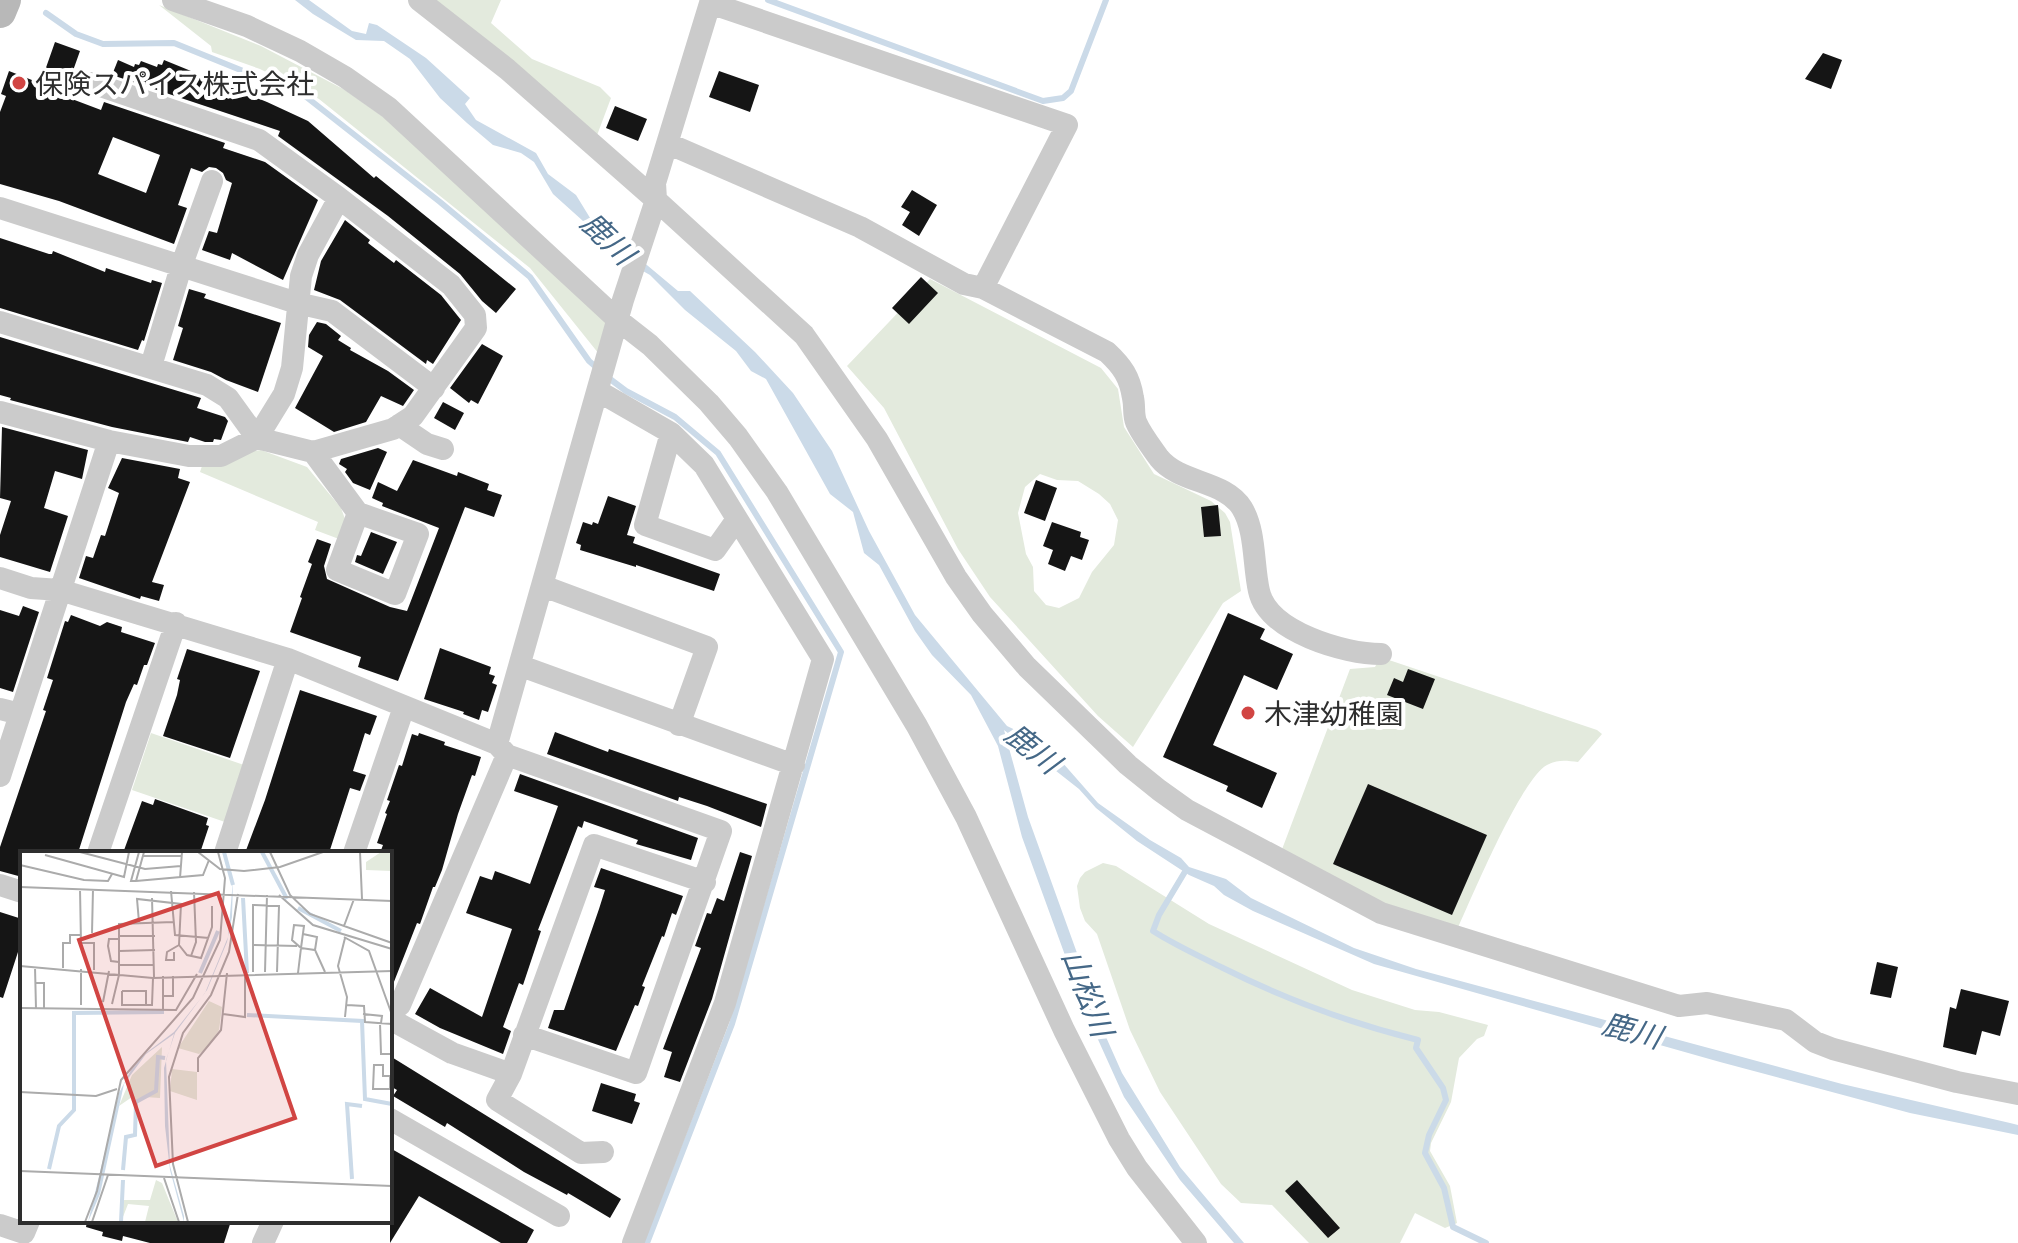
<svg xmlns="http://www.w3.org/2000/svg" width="2018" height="1243" viewBox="0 0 2018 1243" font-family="Quicksand,'Noto Sans JP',sans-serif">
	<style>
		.green { fill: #e3eadd; fill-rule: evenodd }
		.water { fill: #cbdae8 }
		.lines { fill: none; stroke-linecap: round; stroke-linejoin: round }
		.stream { stroke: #cbdae8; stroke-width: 6 }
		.building { fill: #151515; fill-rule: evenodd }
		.street { stroke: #cbcbcb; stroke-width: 22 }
		.secondary { stroke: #b8b8b8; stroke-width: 32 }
		.poi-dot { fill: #d14543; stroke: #fff; stroke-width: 3 }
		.labels { text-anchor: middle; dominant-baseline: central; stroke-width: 8; stroke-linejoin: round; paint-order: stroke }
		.poi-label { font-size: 28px; fill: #2e2e2e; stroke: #fff; text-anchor: start }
		.water-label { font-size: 30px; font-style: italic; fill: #456887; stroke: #fff }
		.inset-river { fill: none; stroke: #cbdae8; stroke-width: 4 }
		.inset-road { fill: none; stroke: #ababab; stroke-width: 2 }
		.view { fill: #d14543; fill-opacity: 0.15; stroke: #d14543; stroke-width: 4 }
		.inset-edge { fill: none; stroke: #2e2e2e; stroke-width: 4 }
	</style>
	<rect width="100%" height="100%" fill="#fff"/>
	<!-- green -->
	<path class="green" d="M433,0H501L491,23L532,59L600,87L611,98L596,138Z
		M159,5L261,46L345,90L389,121L604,318L606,326L599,354L530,268L319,99L260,69L212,52L211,46Z
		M930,279L1101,368L1118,389L1124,427L1154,474L1211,501L1225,513L1230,522L1241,591L1223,603L1133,747L1098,716L990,597L958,549L884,408L847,366ZM1040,474L1057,480L1078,481L1099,494L1110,504L1118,520L1114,545L1092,572L1079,598L1059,608L1046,605L1034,591L1033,567L1026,554L1018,513L1025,487Z
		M261,450L307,467L341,508L345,519L339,539L315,530L318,522L200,472L202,466L247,452Z
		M1380,657L1597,730L1602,734L1578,762C1567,761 1558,759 1547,765C1521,779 1472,897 1457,930L1400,911L1281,852L1350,669L1375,667Z
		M151,733L244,765L225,822L132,790Z
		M1103,863L1116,866L1209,924L1352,990L1415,1010L1439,1012L1488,1025L1484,1036L1477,1039L1459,1058L1451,1102L1431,1143L1430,1151L1450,1186L1457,1223L1445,1228L1415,1213L1400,1243H1309L1272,1205L1241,1203L1221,1184L1160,1092L1130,1030L1097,934L1085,921L1080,908L1077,886L1080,878L1085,872Z"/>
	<!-- water -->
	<path class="water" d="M295,0H309L352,31L366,34L369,23L377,25L426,58L470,98L465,104L476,120L536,153L548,174L576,195L595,226L605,230L678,291H690L755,352L793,393L832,451L869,531L915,615L1007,726L1047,745L1098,803L1150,840L1181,858L1189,867L1226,879L1251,898L1354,948L1416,969L1842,1084L2010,1123L2018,1125V1135L1910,1113L1720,1062L1374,964L1253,911L1224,895L1214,886L1189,875L1137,841L1096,808L1079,789L1004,730L1028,817L1077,953L1098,1019L1122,1073L1180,1167L1244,1243H1234L1180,1180L1124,1097L1086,1013L1022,837L998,746L971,695L932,655L915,631L879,565L864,553L853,512L830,494L766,379L751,371L736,351L685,310L650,275L616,256L593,238L583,221L553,194L534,162L521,153L493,145L467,123L440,98L410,59L384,41L356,40L313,14Z"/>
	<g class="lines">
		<!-- stream -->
		<path class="stream" d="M768,0L1043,101L1063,98L1071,91L1106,0
			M46,13L76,34L103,44L174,43L305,96L440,202L530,277L589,361L596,367
			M610,379L626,391L675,417L718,453L841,652L732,1024L647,1243
			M1186,870L1159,915L1153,931C1175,945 1199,956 1223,968C1287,1000 1349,1023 1418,1040L1416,1048L1443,1088L1446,1100L1429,1135L1425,1153L1444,1188L1453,1227L1486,1243"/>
	</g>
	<!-- building -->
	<path class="building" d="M55,42L80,51L64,96L101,110L104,102L225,143L223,148L265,162L318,200L283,280L232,253L230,260L202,250L209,231L217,233L232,183L226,180L223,173L216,168L209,167L202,172L191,168L178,205L187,208L174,244L59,201L0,184V112L6,96L1,94L9,71L37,82L39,78L42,79ZM113,137L160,155L146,193L98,174Z
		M1823,53L1842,60L1831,89L1805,79Z
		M118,60L134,67L135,64L139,65L141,61L157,67L158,64L162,65L164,60L267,102L308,121L374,178L376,176L516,289L496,313L482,301L460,274L388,216L278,136L280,131L112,75Z
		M719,71L759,85L750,112L709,97Z
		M615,106L647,119L638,141L606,128Z
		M912,190L937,205L919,236L902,225L910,212L901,207Z
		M345,220L370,240L368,243L394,263L396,260L441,295L461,320L433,364L427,360L426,364L340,300L314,290L321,261Z
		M0,238L49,254H52L53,251L105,272L106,268L151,283L152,280L162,283L144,341L142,340L138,350L0,308Z
		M921,277L938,293L909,324L892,308Z
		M189,289L206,294L204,298L281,323L258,392L226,380L211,372L173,360L183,328L178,326Z
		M317,322L326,324L341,336L338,340L351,348L350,350L388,371L414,390L403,406L381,396L366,422L334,432L295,408L323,356L308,347L309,335Z
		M0,337L201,398L197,408L225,417L228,421L221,440L214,439L213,442H205L190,437L188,442L112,427L10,400L11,398L0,395Z
		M482,344L503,356L478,404L471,400L469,403L450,388Z
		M443,402L464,413L455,430L434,418Z
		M2,427L88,450L82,479L55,471L44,508L68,516L50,572L0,557V535L11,501L0,498Z
		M378,448L387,452L370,490L353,483L345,472L347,469L339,464L341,459Z
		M122,458L180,469L178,478L190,482L152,582L164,585L159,601L141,596L140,599L79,578L86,556L93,558L101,535L105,536L119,493L108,488Z
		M413,460L457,476L458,472L489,484L487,490L502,495L494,517L465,507L398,681L358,667L361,657L290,632L302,598L300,597L312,564L308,562L317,539L331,544L324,566L327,579L390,607L407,611L439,528L382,506L383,503L372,498L378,482L397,491Z
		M1036,480L1057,488L1045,521L1024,513Z
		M608,496L636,506L627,535L635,537L633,543L720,574L714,591L636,565V567L580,550L581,545L576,543L583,522L592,525L593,522L598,524Z
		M1218,505L1221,536L1204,537L1201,507Z
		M1052,522L1081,532L1080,537L1089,540L1082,560L1071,556L1065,571L1048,564L1053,550L1043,546Z
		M371,532L397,542L383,574L355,562L357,555L361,556Z
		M23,606L39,612L13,692L0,688V610L19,616Z
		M1228,613L1265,629L1260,639L1293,654L1277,690L1244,675L1213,745L1277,773L1262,808L1226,791L1228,786L1163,757Z
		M71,615L100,626L107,622L122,627L121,632L155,643L147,665H144L137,685L134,684L126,702L78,853H22V877L0,871V847L46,711L43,710L53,680L47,678L65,621L68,622Z
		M440,648L491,667L489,674L495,676L492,683L497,685L488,712L482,710L479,720L463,714L464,712L424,699Z
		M187,649L260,671L230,758L163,736L177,695L180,680L177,679Z
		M1408,669L1435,679L1423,709L1387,695L1394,678L1403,682Z
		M300,690L377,716L370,735L365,733L353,771L366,775L360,791L350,788L329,853H245L265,800Z
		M555,732L608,752L609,749L767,804L761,827L707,806L679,797L678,801L547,754Z
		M419,733L445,742L444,745L481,757L475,776L472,775L458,814L442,870L435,887H433L420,924L417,923L390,992V853H380L383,845L377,843L387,814L385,813L390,801L387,800L399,765L402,766L412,734L418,736Z
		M520,774L698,838L691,860L636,844L638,840L584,821L582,828L578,826L538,930L541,931L523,985L519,983L503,1027L511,1031L503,1054L440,1028L415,1014L430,988L482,1017L512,929L466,913L480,876L492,880L495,871L530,884L558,806L514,791Z
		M1368,784L1487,835L1452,915L1333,864Z
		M155,799L208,818L206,825L209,826L200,853H123L142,801L153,805Z
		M740,852L752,856L712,999L680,1082L664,1077L672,1052L663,1049L701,948L695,946L707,913L711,914L717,898L724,901Z
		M601,868L683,896L676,915L672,913L664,937L662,936L642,986L645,987L638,1006L635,1005L616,1051L548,1028L554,1010H564L599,909L605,890L594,887Z
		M0,912L22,919V953L18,952L3,998L0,997Z
		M1877,962L1898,967L1891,998L1870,994Z
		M1961,989L2009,1001L2000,1036L1982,1031L1976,1055L1943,1047L1950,1007L1956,1009Z
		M390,1056L621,1199L610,1218L568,1193L567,1195L524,1172L447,1123L445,1127L393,1096L397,1090L390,1086Z
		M601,1083L636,1094L634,1101L640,1103L632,1124L592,1111Z
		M390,1148L534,1230L527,1243H501L419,1196L390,1243Z
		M1297,1180L1340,1228L1328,1238L1285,1191Z
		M87,1221H231L224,1243H150L123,1236L122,1241L102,1236L103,1232L86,1227Z"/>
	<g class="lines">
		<!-- street -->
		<path class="street" d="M173,0L247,26L300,51L345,77L389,108L618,320L650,345L709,403L738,437L777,492L917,726L966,817L1064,1030L1119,1139L1137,1168L1196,1243
			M419,0L507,69L656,200L804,335L877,439L956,577L982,614L1027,667L1128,765L1159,790L1187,810L1381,913L1679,1006L1707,1003L1786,1020L1815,1042L1833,1049L1957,1082L2018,1094
			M710,3L1067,125L983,288
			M92,83L259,140L339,198L451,285L475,315L476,328L413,416L393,429L313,452
			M669,144L860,227L964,284L983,288L1107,352C1122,366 1130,377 1133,398C1135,406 1133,414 1136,422C1141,434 1152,448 1159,458C1180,484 1225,480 1242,508C1256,531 1253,565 1259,591C1268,632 1345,654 1381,654
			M0,208L297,303L332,311L434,388
			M0,322L207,385L228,398L257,438L313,452L358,513L418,534L395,594L337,570L358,513
			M151,366L181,267L212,181
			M598,391L671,433L704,465L823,659L725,1003L633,1243
			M0,412L109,441L189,456H221L257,438L284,394L292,368L301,276L308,255L339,198
			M399,425L427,444L443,449
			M671,433L645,525L715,550L737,519
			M0,578L31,588L60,590L288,659L497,744L507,755L400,1005L390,1013
			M543,586L707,647L679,725
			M521,666L794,765
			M0,709L20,714
			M497,744L623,300L656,200L655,183L711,0
			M507,755L721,831L636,1073L524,1035
			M0,776L109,441
			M98,853L176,623
			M225,853L288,659
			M354,853L404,707
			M0,885L22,892
			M390,1019L452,1053L511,1074
			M390,1119L559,1216
			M603,1152L581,1153L497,1100L511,1074L594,845L705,882
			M0,1225L24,1233L29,1221
			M263,1243L273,1221"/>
		<!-- secondary -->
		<path class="secondary" d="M0,12L5,0"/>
	</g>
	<!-- markers -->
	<g class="poi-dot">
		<circle cx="19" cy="83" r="8"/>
		<circle cx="1248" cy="713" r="8"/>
	</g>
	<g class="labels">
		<!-- poi labels -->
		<g class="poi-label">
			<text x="35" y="83">保険スパイス株式会社</text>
			<text x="1264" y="713">木津幼稚園</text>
		</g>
		<!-- water labels -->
		<g class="water-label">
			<text transform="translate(608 238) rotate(44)">鹿川</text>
			<text transform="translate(1033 748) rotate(39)">鹿川</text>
			<text transform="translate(1088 993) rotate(69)">山松川</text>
			<text transform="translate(1632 1030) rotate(15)">鹿川</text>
		</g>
	</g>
	<!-- overview -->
	<g transform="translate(20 851)">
		<rect width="372" height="372" fill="#fff"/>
		<path d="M361,1H372V20L346,19V11ZM189,150L202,156L199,179L188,196L179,203L158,197ZM142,196L140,247L125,246L117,252L112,246L99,255L112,224ZM152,218L177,221V249L150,240ZM136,329L142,332L158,371H125L129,355L108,353L101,371L103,349H130Z" fill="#e3eadd"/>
		<path d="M213,29L212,66L207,91L187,139L155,182L146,209L150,315L164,365V371L150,319L145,275L144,217L154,183L126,203L104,233L80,343L68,371L99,242L111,219L126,202L154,181L185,142L208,86Z" fill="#cbdae8"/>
		<path class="inset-river" d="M204,1L213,34M242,1L267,48M223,47L227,122M278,57L321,80M180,122L198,80M227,164L342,170L345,248L372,253M29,318L39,275L54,259V162L144,161M103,319L106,286L115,284L116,251L136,240L138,206L145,207M332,328L327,253L342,255M101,371L103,329"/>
		<path class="inset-road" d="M60,1L125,18L161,15M178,1L200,18L224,20L260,16L303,1M250,1L270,44L290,63L372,92M340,1L342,48M25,4L104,26L109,1M122,5H162M0,14L64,29L88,30L92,23M160,27L162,1M116,30L183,24L189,9M116,30H111L119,1M116,30L124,1M0,36L372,50M60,38L61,92H74V119M151,40L155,84L189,87M259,44L293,74L372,98M132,47L134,126M119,71L117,48L161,53L159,94L147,101L146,109H154V101M324,75L334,48M72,82L73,38M99,85H135M324,86L349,100L372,164M99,88H89L88,95L91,110L99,111M371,91L372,61M159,94L167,104L181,107L192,76V55M232,94L277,95M295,99L305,121M99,100L135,99M171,105L176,91L174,41M99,114H134M0,115L133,127L372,120M15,116L16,158M43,117V92H50V84H61M61,118V154M233,121V54L259,55L257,121M245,121L247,44M278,122L281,97L272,89L274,74L284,75L281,97L295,99L297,86L283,83M16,132H24V157M102,140V154H132L133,127M102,140H126V154M143,145H153V125M83,151L89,120M92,153L99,124V73L153,71M327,154L344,155L345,171L372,173M0,157L156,159L177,123M143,160V125M203,163L225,166V121M343,163L362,165L361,172M325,166L327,146L318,115L325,87M360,172L361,203H372M354,214H363V225H370V238H353ZM178,221V207L201,179L207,122M0,241L76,245L97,238M0,320L372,335M144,327L159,371M65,371L77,340L101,229L173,147L200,89L205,27L198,1M72,371L88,324M168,371L153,313L149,226L163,182L191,144L209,101L218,43"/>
		<path class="view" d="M198,42L275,267L136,315L59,89Z"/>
		<rect width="372" height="372" class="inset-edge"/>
	</g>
</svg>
